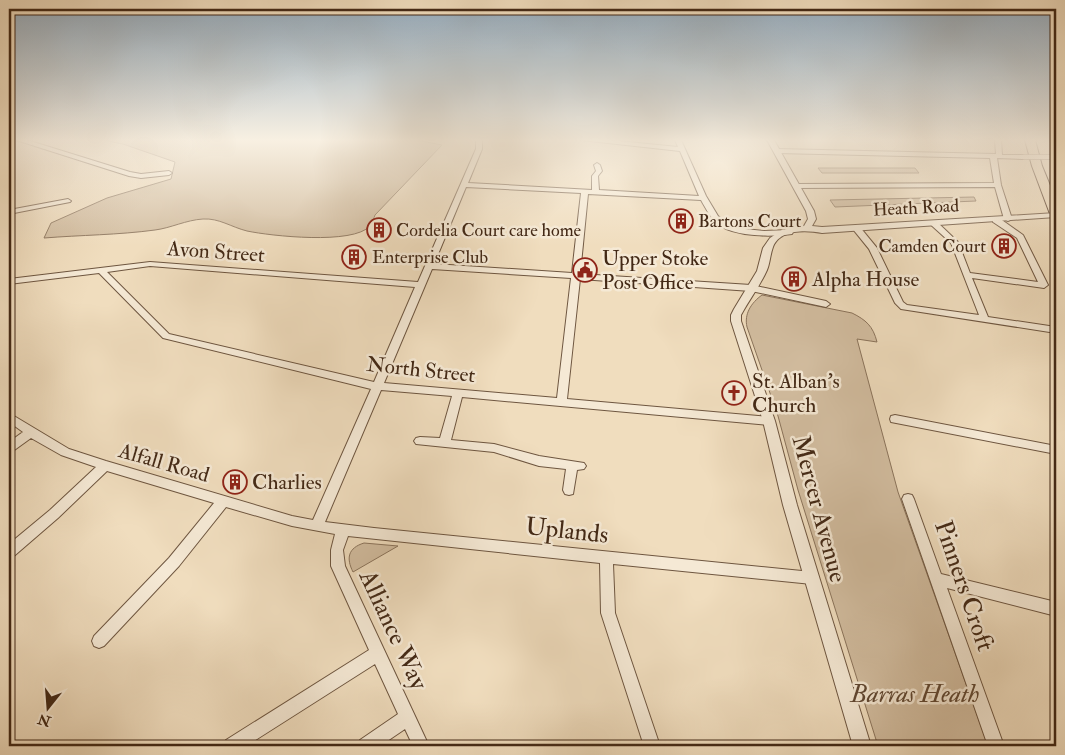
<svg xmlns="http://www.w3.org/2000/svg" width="1065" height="755" viewBox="0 0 1065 755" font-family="'IM FELL Double Pica',serif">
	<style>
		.green { fill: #d3bea1; stroke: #8b745c }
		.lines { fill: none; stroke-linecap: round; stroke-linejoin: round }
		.minor-casing { stroke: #6e5640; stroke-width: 2 }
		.tertiary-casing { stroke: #6e5640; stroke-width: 2 }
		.trunk-casing { stroke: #432916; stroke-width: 2 }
		.minor { fill: #f5e9d5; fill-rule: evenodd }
		.tertiary { fill: #f5e9d5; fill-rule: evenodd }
		.trunk { fill: #f0ddbe; fill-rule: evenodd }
		.pedestrian-bridge-casing { stroke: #6e5640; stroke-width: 5.5; stroke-linecap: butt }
		.pedestrian-bridge { stroke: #f5e9d5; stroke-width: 4.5 }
		.labels { text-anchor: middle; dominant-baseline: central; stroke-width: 5; stroke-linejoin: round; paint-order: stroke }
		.far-street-label { font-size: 18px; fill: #432916; stroke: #f5e9d5 }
		.far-poi-label { font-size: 18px; fill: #432916; stroke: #f5e9d5; text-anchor: start }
		.street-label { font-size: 21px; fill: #432916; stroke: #f5e9d5 }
		.poi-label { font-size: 21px; fill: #432916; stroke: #f5e9d5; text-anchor: start }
		.near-street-label { font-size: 25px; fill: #432916; stroke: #f5e9d5 }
		.near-park-label { font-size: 25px; font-style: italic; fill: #604732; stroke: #f5e9d5 }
	</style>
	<rect width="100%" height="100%" fill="#f0ddbe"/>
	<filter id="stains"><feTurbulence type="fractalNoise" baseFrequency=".004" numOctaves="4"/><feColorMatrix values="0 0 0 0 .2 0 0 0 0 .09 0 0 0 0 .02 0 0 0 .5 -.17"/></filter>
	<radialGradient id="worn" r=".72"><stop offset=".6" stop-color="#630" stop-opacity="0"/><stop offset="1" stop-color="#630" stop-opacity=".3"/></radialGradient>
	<!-- green -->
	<path class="green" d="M103,140H416L442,145L375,215C374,218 372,223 370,226C353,245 271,236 247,231C231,227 219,218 203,219C186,220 171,228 155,230C118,235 81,235 44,238L51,223L107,198L171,179L175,162L123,144Z
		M818,168H915L919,173H822Z
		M974,197L976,201L835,207L830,200Z
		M762,295L852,313C866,320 873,326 877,342L857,339L898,492L988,746H878L798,490L778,416L747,327C744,314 751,303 762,295Z
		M364,543L398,546L353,572C346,558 348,548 364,543Z"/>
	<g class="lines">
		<!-- minor casing -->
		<g class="minor-casing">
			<path id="minor" d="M16,140H27L130,172L141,174L169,171L172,173L169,175L141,178L129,176Z
				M476,140H482V149L468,183L592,190V176L596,171L594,165L597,163L600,165L602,171L598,176L599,190L699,196L680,151L581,140H608L678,147L675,140H681L706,196L718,216L724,221L745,229L764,231L789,230L793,232L792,234C772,237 736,237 719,225C711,219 706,209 701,200L588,194L580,274L751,285L826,301L830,304L826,307L751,291L580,279L567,399L769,417L773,418L774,421L773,424L769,425L462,397L451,440L494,444L539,456L584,463L586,466L584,469L577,470L573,494L569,495L565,494L563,490L566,469L539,466L494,452L416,444L414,441L416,438L420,437L440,438L452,396L381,390L325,522L374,528L812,572L817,573L819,578L817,583L812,584L613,564L615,613L660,746H644L601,613L600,563L348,536L343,550L345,566L429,746H413L405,729L380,746H358L360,740L398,714L375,664L246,746H224L226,740L369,650L331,566V550L335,534L292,526L226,507L179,566L104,646L99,648L94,646L92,641L94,636L169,558L214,503L107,471L58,518L14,556L9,558V544L50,510L96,467L61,455L31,438L13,451L9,452V442L23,432L9,422V413L69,449L106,461L292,516L313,520L371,389L163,338L99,273L9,284V279L150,262L418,282L476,149ZM466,187L581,193L572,273L434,264ZM150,266L415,287L374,382L169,334L107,272ZM432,269L571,278L557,398L384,383Z
				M995,140H1001L1002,155H1023L1026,157L1023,159L997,158L1001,185L1012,219L1008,221L1004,219L995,187L797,188L794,186L797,184L994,183L990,158L777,153L774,151L777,149L996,154Z
				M68,199L71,201L70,202L9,214V210Z
				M993,218H999L1023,235L1048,285L1044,288L972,278L988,317L1056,327V333L901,309L895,303L869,249L852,228L856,226H859L877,248L903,302L907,305L979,315L951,243L930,224L934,222H937L958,242L970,273L1038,282L1017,238L993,222Z
				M895,415L1056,446V454L891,422L890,419L891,416Z
				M908,494L912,495L914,499L941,574L1056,602V616L947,588L1004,746H988L902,499L904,495Z"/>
		</g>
		<!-- tertiary casing -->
		<g class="tertiary-casing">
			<path id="tertiary" d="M767,140H774L814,211L816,219L812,226L822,227L1056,213V217L822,233C806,230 780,229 773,247C770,255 770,263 767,270C760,286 749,300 741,315V321L775,421L797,505L871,746H853L783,505L763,421L731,321V315L734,309L757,271L763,248L770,238L782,230L804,226L808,219L806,211Z"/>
		</g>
		<!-- trunk casing -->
		<g class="trunk-casing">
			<path id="trunk" d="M1025,140H1035L1042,166L1056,200V217L1050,214L1032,166Z"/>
		</g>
		<!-- minor -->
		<use href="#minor" class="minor"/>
		<!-- tertiary -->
		<use href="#tertiary" class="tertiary"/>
		<!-- trunk -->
		<use href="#trunk" class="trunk"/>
		<!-- pedestrian-bridge casing -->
		<g class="pedestrian-bridge-casing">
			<path id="pedestrian-bridge" d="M1023,157H1052"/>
		</g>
		<!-- pedestrian-bridge -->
		<use href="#pedestrian-bridge" class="pedestrian-bridge"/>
	</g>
	<!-- sky -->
	<linearGradient id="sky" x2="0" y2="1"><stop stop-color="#93acc0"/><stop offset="0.57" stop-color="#f8f0e2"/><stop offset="1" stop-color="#f8f0e2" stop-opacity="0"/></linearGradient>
	<rect width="1065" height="246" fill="url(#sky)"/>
	<!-- icons -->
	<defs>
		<g id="building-ring" transform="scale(1.25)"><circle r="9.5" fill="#f5e9d5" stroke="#8f2418" stroke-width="1.5"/><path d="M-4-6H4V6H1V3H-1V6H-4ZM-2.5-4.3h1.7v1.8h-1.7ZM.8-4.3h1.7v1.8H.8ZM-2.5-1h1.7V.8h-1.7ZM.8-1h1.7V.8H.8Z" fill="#8f2418"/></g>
		<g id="civic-ring" transform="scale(1.25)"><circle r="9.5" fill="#f5e9d5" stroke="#8f2418" stroke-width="1.5"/><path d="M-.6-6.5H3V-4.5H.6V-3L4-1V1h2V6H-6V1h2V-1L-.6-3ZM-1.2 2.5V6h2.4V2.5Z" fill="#8f2418"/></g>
		<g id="church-ring" transform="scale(1.25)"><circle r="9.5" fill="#f5e9d5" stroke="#8f2418" stroke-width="1.5"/><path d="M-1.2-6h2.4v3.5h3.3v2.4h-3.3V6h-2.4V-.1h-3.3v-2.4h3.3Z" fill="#8f2418"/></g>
	</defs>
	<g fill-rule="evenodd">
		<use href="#building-ring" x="681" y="221"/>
		<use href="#building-ring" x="379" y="230"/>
		<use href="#building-ring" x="1004" y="246"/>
		<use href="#building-ring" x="354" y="257"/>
		<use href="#civic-ring" x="585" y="270"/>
		<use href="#building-ring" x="794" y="279"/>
		<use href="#church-ring" x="734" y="393"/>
		<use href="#building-ring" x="235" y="482"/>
	</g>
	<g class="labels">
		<!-- far-street labels -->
		<g class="far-street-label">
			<text transform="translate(916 208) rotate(-3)">Heath Road</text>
		</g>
		<!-- far-poi labels -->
		<g class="far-poi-label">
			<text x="698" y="221">Bartons Court</text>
			<text x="396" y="230">Cordelia Court care home</text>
			<text x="986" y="246" text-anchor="end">Camden Court</text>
			<text x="372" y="257">Enterprise Club</text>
		</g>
		<!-- street labels -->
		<g class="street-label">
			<text transform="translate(216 252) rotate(4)">Avon Street</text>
			<text transform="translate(421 370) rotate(6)">North Street</text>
			<text transform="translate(164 463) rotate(16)">Alfall Road</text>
		</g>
		<!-- poi labels -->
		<g class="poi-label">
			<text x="602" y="258">Upper Stoke<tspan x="602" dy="24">Post Office</tspan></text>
			<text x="812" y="279">Alpha House</text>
			<text x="752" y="381">St. Alban's<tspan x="752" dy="24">Church</tspan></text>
			<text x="252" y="482">Charlies</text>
		</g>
		<!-- near-street labels -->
		<g class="near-street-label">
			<text transform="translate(819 509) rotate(75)">Mercer Avenue</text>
			<text transform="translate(567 531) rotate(6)">Uplands</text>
			<text transform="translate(964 586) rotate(71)">Pinners Croft</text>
			<text transform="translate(393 630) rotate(65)">Alliance Way</text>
		</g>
		<!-- near-park labels -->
		<g class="near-park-label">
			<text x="915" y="694">Barras Heath</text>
		</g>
	</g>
	<!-- margin -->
	<rect width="1065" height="755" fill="none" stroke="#f0ddbe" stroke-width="30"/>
	<rect x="10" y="10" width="1045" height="735" fill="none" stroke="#432916" stroke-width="2.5"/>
	<rect x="15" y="15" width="1035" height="725" fill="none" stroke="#432916"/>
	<!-- north arrow -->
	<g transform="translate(48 708) rotate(197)" stroke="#f5e9d5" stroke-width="4" paint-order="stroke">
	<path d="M0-4L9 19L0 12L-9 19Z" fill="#432916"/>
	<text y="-8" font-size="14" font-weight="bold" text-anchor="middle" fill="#432916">N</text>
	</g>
	<rect width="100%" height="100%" filter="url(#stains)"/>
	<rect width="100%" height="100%" fill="url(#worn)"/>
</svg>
